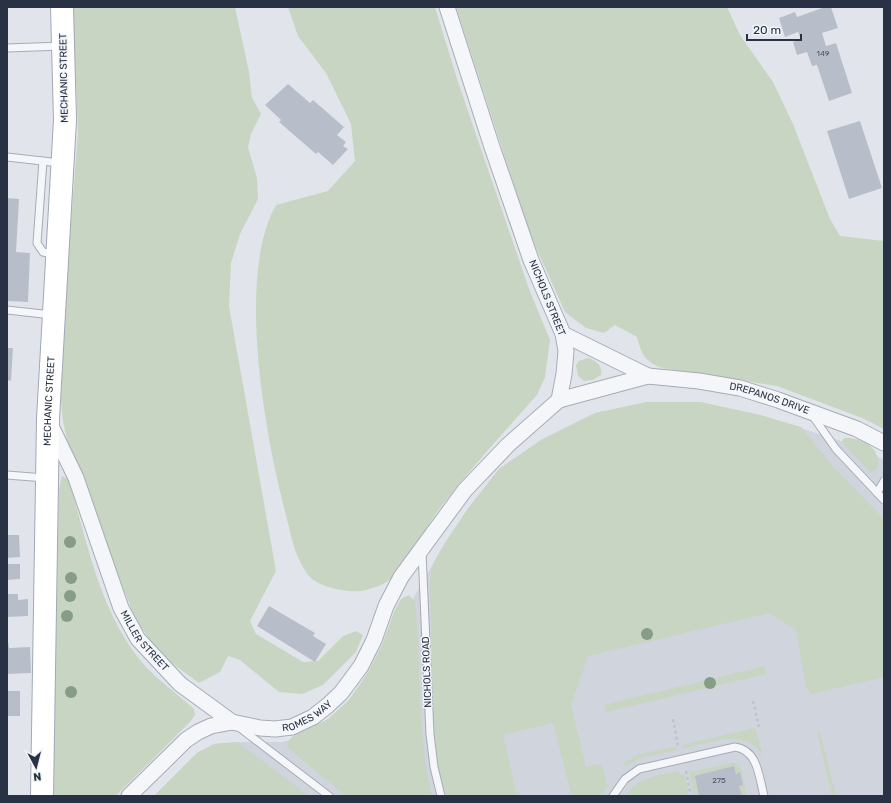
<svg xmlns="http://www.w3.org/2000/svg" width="891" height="803" viewBox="0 0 891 803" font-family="Rubik,sans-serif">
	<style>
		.built { fill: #cfd4dd }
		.green { fill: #c7d5c2 }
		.building { fill: #b8bec9 }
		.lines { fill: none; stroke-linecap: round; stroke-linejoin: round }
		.service-casing { stroke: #a6acb6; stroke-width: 9 }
		.minor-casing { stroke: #a6acb6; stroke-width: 17 }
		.primary-casing { stroke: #a0a9b7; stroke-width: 24 }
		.path { stroke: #c0c3ca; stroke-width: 2.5; stroke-dasharray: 3 3; stroke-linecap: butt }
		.service { stroke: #f5f6f9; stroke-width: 7 }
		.minor { stroke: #f5f6f9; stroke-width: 15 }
		.primary { stroke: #fff; stroke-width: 22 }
		.tree { fill: #879c87 }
		.labels { text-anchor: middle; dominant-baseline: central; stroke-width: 3; stroke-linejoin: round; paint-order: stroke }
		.number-label { font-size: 8px; fill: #4d5565 }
		.street-label { font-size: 10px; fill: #293244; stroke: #f1f4f8 }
	</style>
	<rect width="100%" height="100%" fill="#e1e5eb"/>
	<!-- built -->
	<path class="built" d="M647,402H700L760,415L860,447L884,460V796H154L197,753L214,744L238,742H282L303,738L339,721L378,675L415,595L445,543L467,510L499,469L541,440L595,413Z"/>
	<!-- green -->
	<path class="green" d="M73,7H235L249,72L252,98L261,114L251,134L248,147L257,178L258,199L240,234L231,263L229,306L276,571L250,621L256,634L303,662L318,661L343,636L356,631L363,635L356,652L323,685L302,694L279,692L240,660L228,656L220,672L199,683L161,655L136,620L108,551L91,497L68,445L63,421L61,400L64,313L78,132Z
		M288,7H435L458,82L529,289L550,340L545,377L537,395C504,432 470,469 440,508C425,527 407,567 389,580C383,585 373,588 366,590C353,594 320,588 310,577C294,558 291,534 285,511C265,435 236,275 276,205L328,191L355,161L351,124L326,73L298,36Z
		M456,7H727L740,35L773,82L793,124L830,219L840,236L884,241V429L862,418L777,386L662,368C644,361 642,355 637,337L615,325L604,333L586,328L565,312L530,234Z
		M588,358C596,360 603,366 601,375L593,380L584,381L578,376L576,365L579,361Z
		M647,402H700L760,415L801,427L836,470L884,519V677L811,694L806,686L796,630L769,613L588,656L571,705L586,767L599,764L603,767L607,786L602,796H572L553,723L503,735L517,796H447L440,778L434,732L430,581L434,562L445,543L467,510L499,469L541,440L595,413Z
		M844,438C863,437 884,449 876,470L870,472L858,459L849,451L842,441Z
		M62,476L69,480C86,539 98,602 134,652C149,674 174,691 194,709L195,715L190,722L116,796H53L59,489Z
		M409,595L415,602C422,666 416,733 432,796H346L289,749L287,746L288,741L293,736L328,719L349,700L368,672L382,645L394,612L401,599Z
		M765,666L766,674L606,712L604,705Z
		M755,728L763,756C746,726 709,743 683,749L682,745Z
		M817,731L820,732L836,796H832Z
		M237,742L309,796H154L197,753L214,744Z
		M677,746L678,750L640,758L627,766L623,764L637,755Z
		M732,763H736L741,768L747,796H742L739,786L743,785L740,773H736L734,767L695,776L699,796H694L689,772Z
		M678,771L680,775L684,774L689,796H625C638,777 657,776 678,771Z"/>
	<!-- building -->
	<path class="building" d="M825,7H831L838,28L822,33L826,46L836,43L852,93L829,101L817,65L812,66L807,52L797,55L793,42L801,39L798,32L785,37L779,18L795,12L797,17Z
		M288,84L310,103L313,100L344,127L337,135L346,142L343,146L348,149L333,165L318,152L316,154L279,122L281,120L265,105Z
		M860,121L882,188L849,199L827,131Z
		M7,198L19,199L16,252L30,253L28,302L7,301Z
		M7,348H13L11,381L7,380Z
		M7,535H19L20,557L7,558Z
		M7,564H20V579L7,580Z
		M7,594H18V600L28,599V616L7,617Z
		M269,606L315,633L313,636L326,644L315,662L257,626Z
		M7,635L9,648L30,647L31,673L7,674Z
		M7,691H20V716H7Z
		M734,766L736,774L740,772L743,785L739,786L742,796H699L695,776Z"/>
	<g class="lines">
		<!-- service casing -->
		<g class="service-casing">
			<path id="service" d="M7,48L62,46
				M7,157L60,163
				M43,161L37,243L43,252L56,255
				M7,310L52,315
				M812,415L836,449L884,500
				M7,475L45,478
				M877,493L884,481
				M422,552L430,734L434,767L441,796
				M240,728L329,796
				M613,796L625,779L639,769L735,747C758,750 759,777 764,796"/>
		</g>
		<!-- minor casing -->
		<g class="minor-casing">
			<g id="minor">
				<path d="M563,334L648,376"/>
				<path id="s1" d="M559,400L648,376L699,381L740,388L778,400L857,429L884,443"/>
				<path id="s2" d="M50,424L76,478L121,608L138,639L180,684L232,722"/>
				<path id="s3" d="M129,796L186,740L198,732L211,726L232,722L260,728L275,729L292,727L313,717L327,706L341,693L361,666L374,640L386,606L401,577L465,490L508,445L559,400L564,374L566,351L563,334L531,260L492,147L447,7"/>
			</g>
		</g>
		<!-- primary casing -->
		<g class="primary-casing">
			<g id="primary">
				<path id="s4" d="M42,796L48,419L65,120L62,7"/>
			</g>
		</g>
		<!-- path -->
		<path class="path" d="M753,701L759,727
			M673,719L678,746L680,745
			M686,771L691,796"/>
		<!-- service -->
		<use href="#service" class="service"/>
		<!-- minor -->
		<use href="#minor" class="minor"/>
		<!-- primary -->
		<use href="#primary" class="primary"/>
	</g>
	<!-- trees -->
	<g class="tree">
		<circle cx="70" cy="542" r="6"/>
		<circle cx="71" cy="578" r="6"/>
		<circle cx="70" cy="596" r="6"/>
		<circle cx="67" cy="616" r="6"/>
		<circle cx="647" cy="634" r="6"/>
		<circle cx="710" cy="683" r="6"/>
		<circle cx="71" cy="692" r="6"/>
	</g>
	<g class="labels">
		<!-- number labels -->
		<g class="number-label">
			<text x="823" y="53">149</text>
			<text x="719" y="780">275</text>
		</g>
		<!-- street labels -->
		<g class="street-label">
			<text transform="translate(64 78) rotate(-91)">MECHANIC STREET</text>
			<text transform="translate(547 298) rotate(68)">NICHOLS STREET</text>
			<text stroke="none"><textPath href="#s1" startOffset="216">DREPANOS DRIVE</textPath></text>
			<text stroke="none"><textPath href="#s4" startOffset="395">MECHANIC STREET</textPath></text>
			<text stroke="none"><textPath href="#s2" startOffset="238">MILLER STREET</textPath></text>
			<text transform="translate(427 672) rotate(-92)">NICHOLS ROAD</text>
			<text stroke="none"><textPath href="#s3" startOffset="209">ROMES WAY</textPath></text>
		</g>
	</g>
	<!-- border -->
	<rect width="891" height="803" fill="none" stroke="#293244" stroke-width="16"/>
	<!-- north arrow -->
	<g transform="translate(36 767) rotate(173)" stroke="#f1f4f8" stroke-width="3" paint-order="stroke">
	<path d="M0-3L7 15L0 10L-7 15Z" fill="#293244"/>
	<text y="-6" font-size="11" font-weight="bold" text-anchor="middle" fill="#293244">N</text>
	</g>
	<!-- scale -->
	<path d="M747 34v6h54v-6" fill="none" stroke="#293244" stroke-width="2"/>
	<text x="753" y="34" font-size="12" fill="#293244" stroke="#f1f4f8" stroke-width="3" paint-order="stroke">20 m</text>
</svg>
